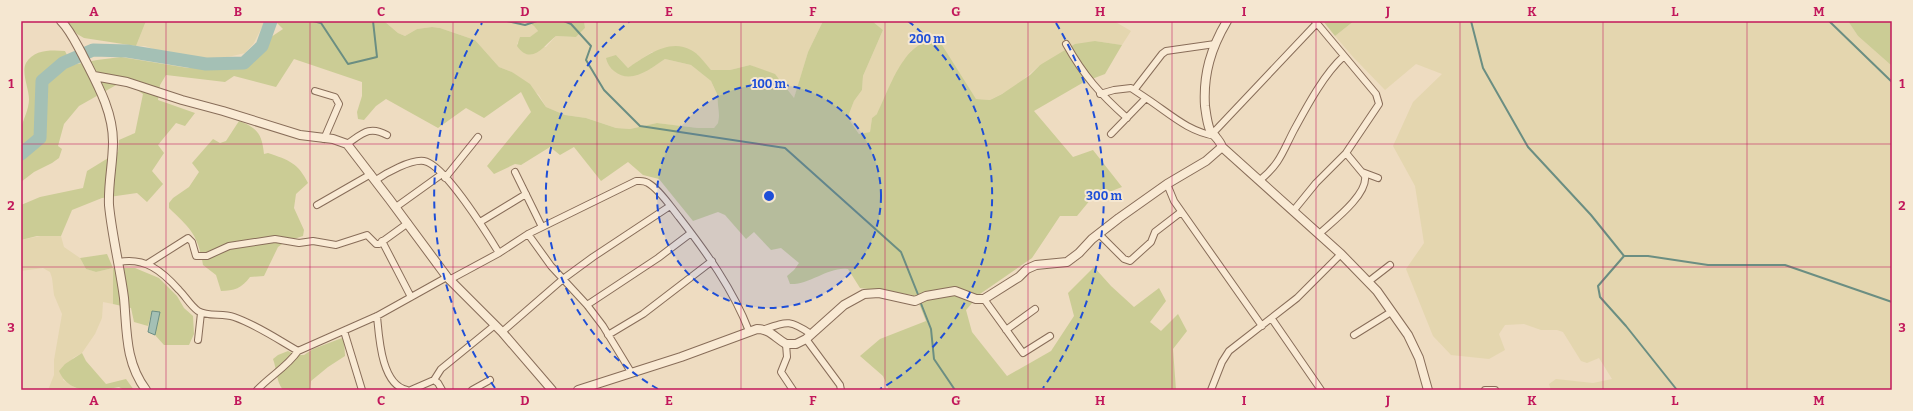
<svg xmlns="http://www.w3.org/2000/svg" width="1913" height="411" viewBox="0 0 1913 411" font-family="Bitter,serif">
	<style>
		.farmland { fill: #e4d6af }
		.green { fill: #cbcc95 }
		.water { fill: #a4c0b5; stroke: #6b8e82 }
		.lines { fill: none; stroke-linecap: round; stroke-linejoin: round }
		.stream { stroke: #6b8e82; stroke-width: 2 }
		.river { stroke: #a4c0b5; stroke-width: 13 }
		.minor-casing { stroke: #886d59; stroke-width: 8 }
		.tertiary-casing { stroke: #886d59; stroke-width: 10 }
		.minor { stroke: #f9ead4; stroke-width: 6 }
		.tertiary { stroke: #f9ead4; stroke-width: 8 }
		.grid { fill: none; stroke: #c2185b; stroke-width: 1; stroke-opacity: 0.55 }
		.ring { fill: none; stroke: #1d4ed8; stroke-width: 2; stroke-dasharray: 7 5 }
		.centre { fill: #1d4ed8; stroke: #f5e7d1; stroke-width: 2 }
		.ring-label { font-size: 12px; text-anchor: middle; font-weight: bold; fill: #1d4ed8; stroke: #f5e7d1; stroke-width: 4; stroke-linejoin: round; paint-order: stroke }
		.neatline { fill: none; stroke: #c2185b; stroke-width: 1.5 }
		.grid-label { font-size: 13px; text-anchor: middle; font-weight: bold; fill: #c2185b }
	</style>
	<rect width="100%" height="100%" fill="#eedcc1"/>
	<!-- farmland -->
	<path class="farmland" d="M146,21H265L254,43L245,53L224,58L204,59L159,51L145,46H136Z
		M384,21H527L534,26L538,31L533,36L517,43L519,48L546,47L556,36L576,37L585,28L584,21H823L808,52L794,99L787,91L780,79L750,65L730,70H711L697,54L652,52L628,68L616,55L613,70L650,69L665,59L691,65L711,81L717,94L719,116L718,123L714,128H698L657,123L630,129L616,128L586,118L565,115L546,107L539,95L512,72L499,67L475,40L440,28L432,27L417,29L405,36L398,33Z
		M872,21H1114L1131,31L1122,45L1095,41L1040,65L1015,87L990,100L976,99L966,85L877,114L872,118L870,132L859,134L850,121L849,114L854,101L862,90L863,76L883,30Z
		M1354,21H1848L1858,36L1892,66V390H1551L1549,384L1556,379L1593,383L1612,379L1599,358L1587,363L1581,361L1563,332L1557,330H1541L1524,324L1505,325L1499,334L1505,350L1489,359L1451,355L1433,336L1406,269L1424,243L1415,186L1393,146L1413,102L1442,74L1416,64L1385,90L1354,58L1335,36Z
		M45,235L61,236L64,247L80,258L86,269L96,272L113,268V304L103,302L102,318L95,334L82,353L73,358L63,380L79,390H48L54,375V360L62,314L54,295L52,278L50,272L43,268L21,271V240Z"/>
	<!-- green -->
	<path class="green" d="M66,21H146L136,46L84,38L77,34Z
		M275,21H384L398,33L405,36L417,29L432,27L440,28L475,40L499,67L512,72L530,84L546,107L565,115L586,118L616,128L630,129L657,123L698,128H714L718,123L719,116L717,94L711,81L691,65L665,59C650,69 631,85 614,71C610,68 607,63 606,58L616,55L628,68C646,56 669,38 691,50C699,54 705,63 711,70H730L750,65L775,74L794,98L808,52L823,21H872L883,30L863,76L862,90L854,101L849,114L850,121L859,134L870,132L872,118L877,114C889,90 905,37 937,41L942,45L976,99L990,100L1002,94L1030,75L1040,65L1075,44L1095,41L1122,45L1105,74L1084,82L1034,111L1073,157L1093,150L1122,187L1091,199L1077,216H1060L1032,258L980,294L966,310L972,332L1007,376L1051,351L1074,316L1068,293L1094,267L1111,286L1134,307L1159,288L1166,301L1150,322L1161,331L1178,314L1187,331L1173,349L1176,390H889L883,376L860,356L880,339L926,321L920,306L913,295L860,288L848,269C829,266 810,285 790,284L787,276L794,270L799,263L781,248L771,250L754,232L746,239L725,215L718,212L693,221L659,179L643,175L628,162L601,181L574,147L560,155L550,147L521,165L515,164L494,174L487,166L531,112L521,92L484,118L466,108L438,128L386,99L376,106L364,120L358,119L357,112L362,96V82L294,59L276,87L234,76L225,82L166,75L160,85L158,100L195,113L185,126L176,123L158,145L164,153L152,171L163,184L147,202L137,193L102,198L72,210L61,236H37L21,240V205L40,197L83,188L87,171L118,152L119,140L135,133L143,94L137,90L118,84L79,106L64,124L58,146L62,149L59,158L52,163L34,172L21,182C21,165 18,145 21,129C23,119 29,110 29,99C29,89 21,72 26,63C34,49 52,50 65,51L72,65L97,60L121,57L188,68L242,66L260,55L271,37L283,29Z
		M527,21H584L585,28L576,37L556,36C545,44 532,67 517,46L520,37H530L538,31L534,26Z
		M1323,21H1354L1335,36Z
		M1848,21H1892V66L1858,36Z
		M239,121C258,128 262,135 264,154L268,153C289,160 298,163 308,183L296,194L294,208L304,230L303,236L285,242L278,247L264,276L250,277C242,288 234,291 221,291L216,275L203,265C198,235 191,229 169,208V203L173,198L189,187L199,172L192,163L213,139L220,143L226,141Z
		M107,254L113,268H135L159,278L177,296L184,308L193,316L194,334L189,345H164L155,335L160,312L152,311L148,326L134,322L131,308L113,304V268L96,272L86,269L80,258Z
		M342,338L344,340L345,356L328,367L311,381L310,390H283C276,381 277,370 273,359L278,355L288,351L296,355H304L313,349Z
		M82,353L86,361L106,384L126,379L134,390H124L119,387C97,391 70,396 59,371L65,364Z"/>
	<!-- water -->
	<path class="water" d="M152,311L160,312L155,335L148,332Z"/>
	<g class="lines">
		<!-- stream -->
		<path class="stream" d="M313,21L321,23L348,64L377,57L373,21
			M507,21L525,25L537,21
			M564,21L571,24L591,46L586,60L604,90L640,126L785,148L901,252L919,297
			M1471,21L1483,68L1528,147L1591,215L1624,256
			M1829,21L1892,82
			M920,301L931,329L934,359L955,390
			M1677,390L1626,326L1600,297L1598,286L1624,256H1648L1708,265H1785L1892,302"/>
		<!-- river -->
		<path class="river" d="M21,154L40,138L42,81L63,63L93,50L127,51L206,64L244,63L262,46L271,21"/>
		<!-- minor casing -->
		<g class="minor-casing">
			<path id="minor" d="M1315,21L1376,94L1379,104L1346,153L1365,176C1368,195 1332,222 1319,234
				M1066,44C1084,76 1100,94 1127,118
				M1135,89L1162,54L1166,51L1215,44
				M315,91L335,97L339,104L324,139
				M1100,94L1114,90L1131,88L1146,98
				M1213,133L1317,23
				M1111,134L1146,98C1169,113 1188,132 1216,136
				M347,144C362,134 369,125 387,135
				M515,172L542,227
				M1362,172L1378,178
				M445,178L478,137
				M376,180C386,173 411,159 424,161C444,164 488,235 499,253
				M1260,180C1280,164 1283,151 1294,130C1307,106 1324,74 1344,56
				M1167,184L1174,201L1262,326
				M317,205L371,174
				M396,207L442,174
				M1294,210L1316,183L1346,153
				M480,222L526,194
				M528,234L551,266L587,305L603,326L631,372
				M1099,234L1124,259L1130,261L1151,242L1155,232L1181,212
				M382,241L411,297
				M119,262C145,257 162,271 179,290C186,297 190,305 198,311C208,317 222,313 234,317C257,325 277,339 298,351
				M147,264L188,238L192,242L196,256H207L229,246L275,239L299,243L313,241L336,245L367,235L376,244H379L408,223
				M449,280L499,253L528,234L636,181C640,181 644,180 648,183C660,190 670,206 679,217C706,252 733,289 749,331
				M1368,282L1390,265
				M984,299L1023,353L1050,336
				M587,305L658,258L691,233
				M377,316C379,336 381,385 407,390
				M1272,319L1321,390
				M765,329C788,321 790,320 811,334
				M1006,330L1035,309
				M344,331L362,390
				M502,332L563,279L593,257L670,206
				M608,335L643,314L712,261
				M1354,335L1391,312
				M806,339L840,385L841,390
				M198,340L201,313
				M786,344L787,357L781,372L793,390
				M434,380L441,369L495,325
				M257,390C270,376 287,367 298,351L377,316L447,277
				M411,390L434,380L438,383L442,390
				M472,390L490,380
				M1211,390L1222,362L1229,351L1297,298L1341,254
				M1485,390H1495"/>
		</g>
		<!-- tertiary casing -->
		<g class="tertiary-casing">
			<path id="tertiary" d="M61,21C70,30 76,43 82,54C96,82 113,110 113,142C113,163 108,184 109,205C112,236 120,267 124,298C127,331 125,362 146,390
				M94,76L127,82L182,100L223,111L300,135L333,139L347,144L390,200L447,277L502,332L552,390
				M1222,147L1341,254L1377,291L1408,335L1419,358L1428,390
				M578,390L681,357L757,329C770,329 775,338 786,344H796L806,339L844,305L864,294L879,293L915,301L926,296L955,291L976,299H984L1019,277L1027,269L1036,265L1067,262L1079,253L1092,239L1119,218L1167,184L1206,161L1222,147C1220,140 1214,136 1210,130C1207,123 1206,113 1205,106C1203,74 1211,48 1227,21"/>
		</g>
		<!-- minor -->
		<use href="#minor" class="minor"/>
		<!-- tertiary -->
		<use href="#tertiary" class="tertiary"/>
	</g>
	<!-- grid -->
	<path class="grid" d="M166,21V390M310,21V390M453,21V390M597,21V390M741,21V390M885,21V390M1028,21V390M1172,21V390M1316,21V390M1460,21V390M1603,21V390M1747,21V390M21,144H1892M21,267H1892"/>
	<!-- distance rings -->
	<circle cx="769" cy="196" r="112" fill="#1d4ed8" fill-opacity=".12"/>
	<g class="ring">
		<circle cx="769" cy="196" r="112"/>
		<path d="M658 389A223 223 0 0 1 630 21M908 21A223 223 0 0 1 880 389"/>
		<path d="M495 388A335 335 0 0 1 482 23M1056 23A335 335 0 0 1 1043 388"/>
	</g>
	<circle cx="769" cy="196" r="6" class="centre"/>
	<g class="ring-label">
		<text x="927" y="43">200 m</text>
		<text x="769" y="88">100 m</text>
		<text x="1104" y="200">300 m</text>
	</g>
	<!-- border -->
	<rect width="1913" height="411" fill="none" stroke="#f5e7d1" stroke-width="44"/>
	<rect x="22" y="22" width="1869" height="367" class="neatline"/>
	<g class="grid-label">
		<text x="94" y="16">A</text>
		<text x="238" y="16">B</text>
		<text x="381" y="16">C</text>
		<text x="525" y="16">D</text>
		<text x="669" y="16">E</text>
		<text x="813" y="16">F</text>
		<text x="956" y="16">G</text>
		<text x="1100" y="16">H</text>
		<text x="1244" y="16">I</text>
		<text x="1388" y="16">J</text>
		<text x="1532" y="16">K</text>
		<text x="1675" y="16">L</text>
		<text x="1819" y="16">M</text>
		<text x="11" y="88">1</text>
		<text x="1902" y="88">1</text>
		<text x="11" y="210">2</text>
		<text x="1902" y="210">2</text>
		<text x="11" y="332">3</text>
		<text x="1902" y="332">3</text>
		<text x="94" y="405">A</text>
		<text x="238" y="405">B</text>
		<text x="381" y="405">C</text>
		<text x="525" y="405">D</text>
		<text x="669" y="405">E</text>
		<text x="813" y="405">F</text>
		<text x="956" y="405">G</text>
		<text x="1100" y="405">H</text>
		<text x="1244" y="405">I</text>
		<text x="1388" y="405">J</text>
		<text x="1532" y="405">K</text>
		<text x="1675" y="405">L</text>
		<text x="1819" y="405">M</text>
	</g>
</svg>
